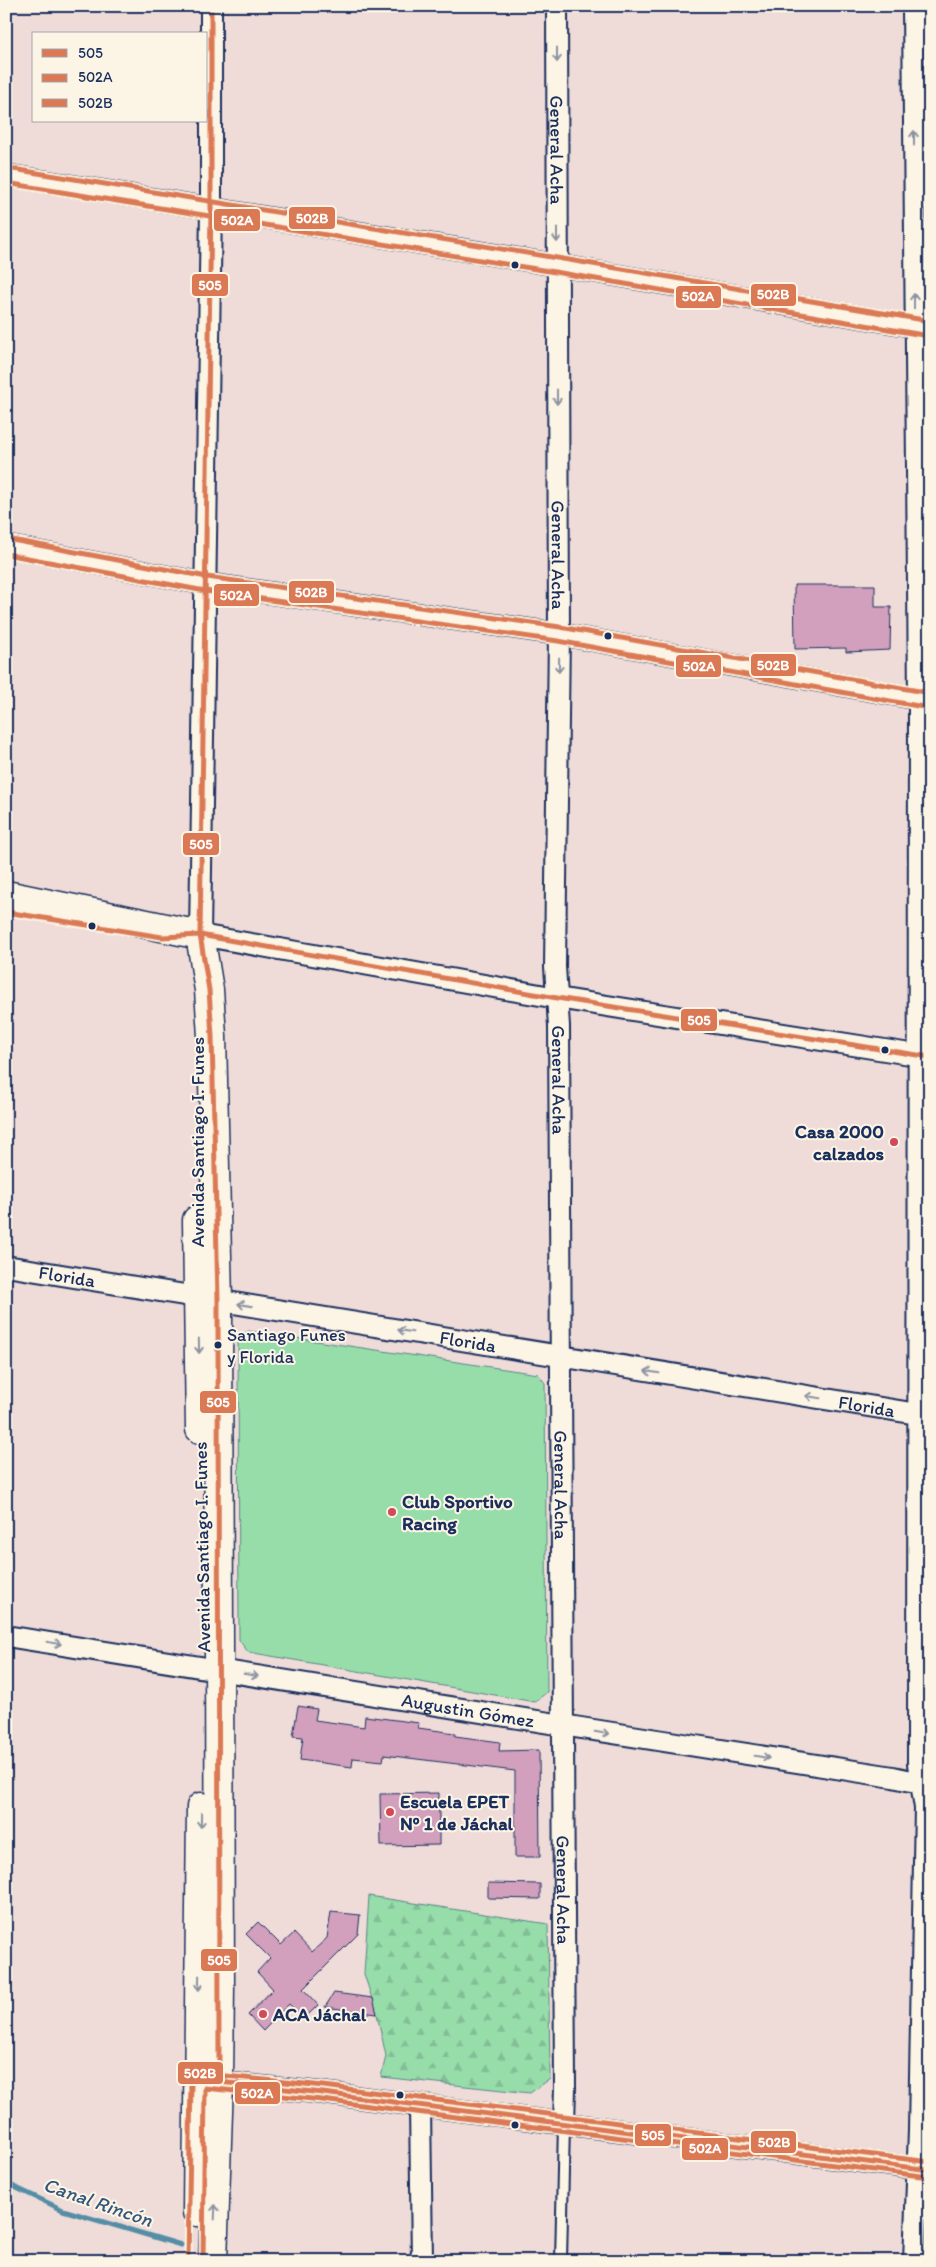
<svg xmlns="http://www.w3.org/2000/svg" width="936" height="2267" viewBox="0 0 936 2267" font-family="Itim,sans-serif">
	<style>
		.grass { fill: #97ddaa; stroke: #598684 }
		.forest { fill: url(#forest-firs); stroke: #598684 }
		.lines { fill: none; stroke-linecap: round; stroke-linejoin: round }
		.stream { stroke: #548da5; stroke-width: 5 }
		.building { fill: #d2a0bd; stroke: #1b2f5e }
		.lane-casing { stroke: #1b2f5e; stroke-width: 14 }
		.street-casing { stroke: #1b2f5e; stroke-width: 24 }
		.secondary-casing { stroke: #1b2f5e; stroke-width: 31 }
		.lane { stroke: #fcf5e5; stroke-width: 10 }
		.street { stroke: #fcf5e5; stroke-width: 20 }
		.secondary { stroke: #fcf5e5; stroke-width: 28 }
		.bus-1-casing { stroke: #fcf5e5; stroke-width: 9 }
		.bus-2-casing { stroke: #fcf5e5; stroke-width: 9 }
		.bus-3-casing { stroke: #fcf5e5; stroke-width: 9 }
		.bus-1 { stroke: #db7955; stroke-width: 5 }
		.bus-2 { stroke: #db7955; stroke-width: 5 }
		.bus-3 { stroke: #db7955; stroke-width: 5 }
		.oneway { stroke: #8c92a2 }
		.bus-dot { fill: #1b2f5e; stroke: #fcf5e5; stroke-width: 2 }
		.poi-dot { fill: #d1495b; stroke: #fcf5e5; stroke-width: 2 }
		.labels { text-anchor: middle; dominant-baseline: central; stroke-width: 4; stroke-linejoin: round; paint-order: stroke }
		.bus-label { font-size: 18px; fill: #1b2f5e; stroke: #fcf5e5; text-anchor: start }
		.street-label { font-size: 19px; fill: #1b2f5e; stroke: #fcf5e5 }
		.poi-label { font-size: 19px; font-weight: bold; fill: #1b2f5e; stroke: #fcf5e5; text-anchor: start }
		.water-label { font-size: 20px; font-style: italic; fill: #33567c; stroke: #fcf5e5 }
		.line-badge { stroke: #fcf5e5; stroke-width: 2 }
		.badge-label { font-size: 14px; text-anchor: middle; font-weight: bold; fill: #fff }
	</style>
	<defs>
		<pattern id="forest-firs" width="22" height="20" patternUnits="userSpaceOnUse" patternTransform="scale(1.25)"><rect width="22" height="20" fill="#97ddaa"/><path d="M5 1l3.5 6h-7zM16 11l3.5 6h-7z" fill="#82be95"/></pattern>
	</defs>
	<rect width="100%" height="100%" fill="#efdcd9"/>
	<filter id="ink" filterUnits="userSpaceOnUse"><feTurbulence type="fractalNoise" baseFrequency=".02" numOctaves="2"/><feDisplacementMap in="SourceGraphic" scale="10" xChannelSelector="R" yChannelSelector="G"/><feConvolveMatrix kernelMatrix="1 2 1 2 8 2 1 2 1" color-interpolation-filters="sRGB"/></filter>
	<g filter="url(#ink)">
		<!-- grass -->
		<path class="grass" d="M248,1331L538,1374L545,1383L547,1692L535,1702L248,1652L239,1640L238,1338Z"/>
		<!-- forest -->
		<path class="forest" d="M369,1896L548,1924L550,2079L530,2093L381,2077L386,2056L377,2014L364,1974Z"/>
		<g class="lines">
			<!-- stream -->
			<path class="stream" d="M6,2183L63,2210L181,2245"/>
		</g>
		<!-- building -->
		<path class="building" d="M794,585H875V607H891L890,650L846,652V648L795,649Z
			M298,1706L317,1709L315,1720L364,1727L365,1716L419,1723L418,1728L455,1733V1736L500,1742L499,1751L539,1750L540,1857H515V1771L384,1755L383,1761L353,1758L352,1767L300,1760L303,1737L293,1736Z
			M439,1793V1845L381,1846L380,1794Z
			M488,1883L540,1884V1899L488,1898Z
			M331,1912L360,1915L358,1934L303,1989L318,2005L304,2019L289,2004L263,2031L248,2015L273,1989L257,1972L270,1958L246,1934L258,1922L281,1945L294,1933L312,1952L327,1938Z
			M334,1993L373,1998L377,2014L325,2007Z"/>
		<g class="lines">
			<!-- lane casing -->
			<g class="lane-casing">
				<path id="lane" d="M561,2261L564,2124"/>
			</g>
			<!-- street casing -->
			<g class="street-casing">
				<g id="street">
					<path d="M211,6V209L200,935L557,998L929,1057"/>
					<path id="s1" d="M557,6L559,634L555,967L559,1026L565,2087L564,2124"/>
					<path d="M913,6L919,699L918,1764L925,1808L919,2130L914,2261"/>
					<path d="M6,175L556,265L930,329"/>
					<path d="M6,546L206,584L559,634L930,701"/>
					<path id="s2" d="M6,1266L930,1416"/>
					<path id="s3" d="M6,1636C302,1682 597,1732 893,1777L930,1785"/>
					<path d="M207,2081L323,2093L930,2170"/>
					<path d="M420,2106L422,2261"/>
				</g>
			</g>
			<!-- secondary casing -->
			<g class="secondary-casing">
				<path id="secondary" d="M6,895L200,935
					M200,935L209,990L212,1036L218,1301L220,1985L219,2082L213,2261
					M197,1220L200,1429
					M197,2212L201,1807"/>
			</g>
			<!-- lane -->
			<use href="#lane" class="lane"/>
			<!-- street -->
			<use href="#street" class="street"/>
			<!-- secondary -->
			<use href="#secondary" class="secondary"/>
			<!-- bus-1 casing -->
			<g class="bus-1-casing">
				<path id="bus-1" d="M211,6V209L200,935L209,990L212,1036L218,1301L219,2082L323,2093L930,2170
					M6,912L162,937L200,935L557,998L930,1057"/>
			</g>
			<!-- bus-2 casing -->
			<g class="bus-2-casing">
				<path id="bus-2" d="M6,183L555,272L929,336
					M6,554L205,591L558,641L929,708
					M203,2261L205,2088L322,2100L929,2177"/>
			</g>
			<!-- bus-3 casing -->
			<g class="bus-3-casing">
				<path id="bus-3" d="M7,168L557,258L930,321
					M7,539L207,577L560,627L930,693
					M188,2261L191,2080L192,2075L197,2073L324,2086L930,2162"/>
			</g>
			<!-- bus-1 -->
			<use href="#bus-1" class="bus-1"/>
			<!-- bus-2 -->
			<use href="#bus-2" class="bus-2"/>
			<!-- bus-3 -->
			<use href="#bus-3" class="bus-3"/>
		</g>
		<!-- one-way arrows -->
		<defs><path id="oneway-shaft" d="M-6 0H5M1.5-3L5.5 0L1.5 3" fill="none" stroke-width="1.6" stroke-linecap="round" stroke-linejoin="round" transform="scale(1.25)"/></defs>
		<g class="oneway">
			<use href="#oneway-shaft" transform="translate(557 55) rotate(90)"/>
			<use href="#oneway-shaft" transform="translate(914 138) rotate(-90)"/>
			<use href="#oneway-shaft" transform="translate(557 235) rotate(90)"/>
			<use href="#oneway-shaft" transform="translate(914 301) rotate(-90)"/>
			<use href="#oneway-shaft" transform="translate(557 397) rotate(90)"/>
			<use href="#oneway-shaft" transform="translate(559 665) rotate(91)"/>
			<use href="#oneway-shaft" transform="translate(245 1305) rotate(-171)"/>
			<use href="#oneway-shaft" transform="translate(405 1331) rotate(-171)"/>
			<use href="#oneway-shaft" transform="translate(199 1346) rotate(89)"/>
			<use href="#oneway-shaft" transform="translate(652 1372) rotate(-171)"/>
			<use href="#oneway-shaft" transform="translate(813 1397) rotate(-171)"/>
			<use href="#oneway-shaft" transform="translate(54 1643) rotate(9)"/>
			<use href="#oneway-shaft" transform="translate(251 1675) rotate(9)"/>
			<use href="#oneway-shaft" transform="translate(602 1733) rotate(9)"/>
			<use href="#oneway-shaft" transform="translate(762 1757) rotate(9)"/>
			<use href="#oneway-shaft" transform="translate(201 1820) rotate(91)"/>
			<use href="#oneway-shaft" transform="translate(199 1983) rotate(91)"/>
			<use href="#oneway-shaft" transform="translate(215 2212) rotate(-88)"/>
		</g>
	</g>
	<!-- markers -->
	<g class="bus-dot">
		<circle cx="515" cy="265" r="4.5"/>
		<circle cx="608" cy="636" r="4.5"/>
		<circle cx="92" cy="926" r="4.5"/>
		<circle cx="885" cy="1050" r="4.5"/>
		<circle cx="218" cy="1345" r="4.5"/>
		<circle cx="400" cy="2095" r="4.5"/>
		<circle cx="515" cy="2125" r="4.5"/>
	</g>
	<g class="poi-dot">
		<circle cx="894" cy="1142" r="5"/>
		<circle cx="392" cy="1512" r="5"/>
		<circle cx="390" cy="1812" r="5"/>
		<circle cx="263" cy="2014" r="5"/>
	</g>
	<g class="labels">
		<!-- bus labels -->
		<g class="bus-label">
			<text x="227" y="1335">Santiago Funes<tspan x="227" dy="22">y Florida</tspan></text>
		</g>
		<!-- street labels -->
		<g class="street-label">
			<text stroke="none"><textPath href="#s1" startOffset="144">General Acha</textPath></text>
			<text stroke="none"><textPath href="#s1" startOffset="549">General Acha</textPath></text>
			<text stroke="none"><textPath href="#s1" startOffset="1074">General Acha</textPath></text>
			<text transform="translate(197 1142) rotate(-90)">Avenida Santiago I. Funes</text>
			<text stroke="none"><textPath href="#s2" startOffset="62">Florida</textPath></text>
			<text stroke="none"><textPath href="#s2" startOffset="468">Florida</textPath></text>
			<text stroke="none"><textPath href="#s2" startOffset="872">Florida</textPath></text>
			<text stroke="none"><textPath href="#s1" startOffset="1479">General Acha</textPath></text>
			<text transform="translate(202 1547) rotate(-91)">Avenida Santiago I. Funes</text>
			<text stroke="none"><textPath href="#s3" startOffset="468">Augustin Gómez</textPath></text>
			<text stroke="none"><textPath href="#s1" startOffset="1884">General Acha</textPath></text>
		</g>
		<!-- poi labels -->
		<g class="poi-label">
			<text x="884" y="1131" text-anchor="end">Casa 2000<tspan x="884" dy="22">calzados</tspan></text>
			<text x="402" y="1501">Club Sportivo<tspan x="402" dy="22">Racing</tspan></text>
			<text x="400" y="1801">Escuela EPET<tspan x="400" dy="22">Nº 1 de Jáchal</tspan></text>
			<text x="273" y="2014">ACA Jáchal</text>
		</g>
		<!-- water labels -->
		<g class="water-label">
			<text transform="translate(98 2202) rotate(19)">Canal Rincón</text>
		</g>
	</g>
	<g class="line-badge">
		<rect x="288" y="206" width="48" height="24" rx="5" fill="#db7955"/>
		<rect x="213" y="208" width="48" height="24" rx="5" fill="#db7955"/>
		<rect x="191" y="273" width="38" height="24" rx="5" fill="#db7955"/>
		<rect x="750" y="283" width="47" height="24" rx="5" fill="#db7955"/>
		<rect x="675" y="285" width="47" height="24" rx="5" fill="#db7955"/>
		<rect x="288" y="580" width="47" height="24" rx="5" fill="#db7955"/>
		<rect x="213" y="583" width="47" height="24" rx="5" fill="#db7955"/>
		<rect x="750" y="653" width="47" height="24" rx="5" fill="#db7955"/>
		<rect x="675" y="654" width="47" height="24" rx="5" fill="#db7955"/>
		<rect x="182" y="832" width="38" height="24" rx="5" fill="#db7955"/>
		<rect x="680" y="1008" width="38" height="24" rx="5" fill="#db7955"/>
		<rect x="199" y="1390" width="38" height="24" rx="5" fill="#db7955"/>
		<rect x="200" y="1948" width="38" height="24" rx="5" fill="#db7955"/>
		<rect x="177" y="2061" width="47" height="24" rx="5" fill="#db7955"/>
		<rect x="234" y="2081" width="47" height="24" rx="5" fill="#db7955"/>
		<rect x="634" y="2123" width="38" height="24" rx="5" fill="#db7955"/>
		<rect x="750" y="2130" width="47" height="24" rx="5" fill="#db7955"/>
		<rect x="681" y="2137" width="48" height="24" rx="5" fill="#db7955"/>
	</g>
	<g class="badge-label">
		<text x="312" y="223">502B</text>
		<text x="237" y="225">502A</text>
		<text x="210" y="290">505</text>
		<text x="773" y="299">502B</text>
		<text x="698" y="301">502A</text>
		<text x="311" y="597">502B</text>
		<text x="236" y="600">502A</text>
		<text x="773" y="670">502B</text>
		<text x="699" y="671">502A</text>
		<text x="201" y="849">505</text>
		<text x="699" y="1025">505</text>
		<text x="218" y="1407">505</text>
		<text x="219" y="1965">505</text>
		<text x="200" y="2078">502B</text>
		<text x="257" y="2098">502A</text>
		<text x="653" y="2140">505</text>
		<text x="774" y="2147">502B</text>
		<text x="705" y="2153">502A</text>
	</g>
	<!-- margin -->
	<rect width="936" height="2267" fill="none" stroke="#fcf5e5" stroke-width="25"/>
	<rect x="12" y="12" width="911" height="2242" fill="none" stroke="#1b2f5e" stroke-width="2" filter="url(#ink)"/>
	<!-- legend -->
	<rect x="32" y="32" width="175" height="90" fill="#fcf5e5" stroke="#a2a6af"/>
	<rect x="42" y="49" width="25" height="8" fill="#db7955" stroke="#a2a6af"/>
	<text x="78" y="58" font-size="15" fill="#1b2f5e">505</text>
	<rect x="42" y="74" width="25" height="8" fill="#db7955" stroke="#a2a6af"/>
	<text x="78" y="82" font-size="15" fill="#1b2f5e">502A</text>
	<rect x="42" y="99" width="25" height="8" fill="#db7955" stroke="#a2a6af"/>
	<text x="78" y="108" font-size="15" fill="#1b2f5e">502B</text>
</svg>
